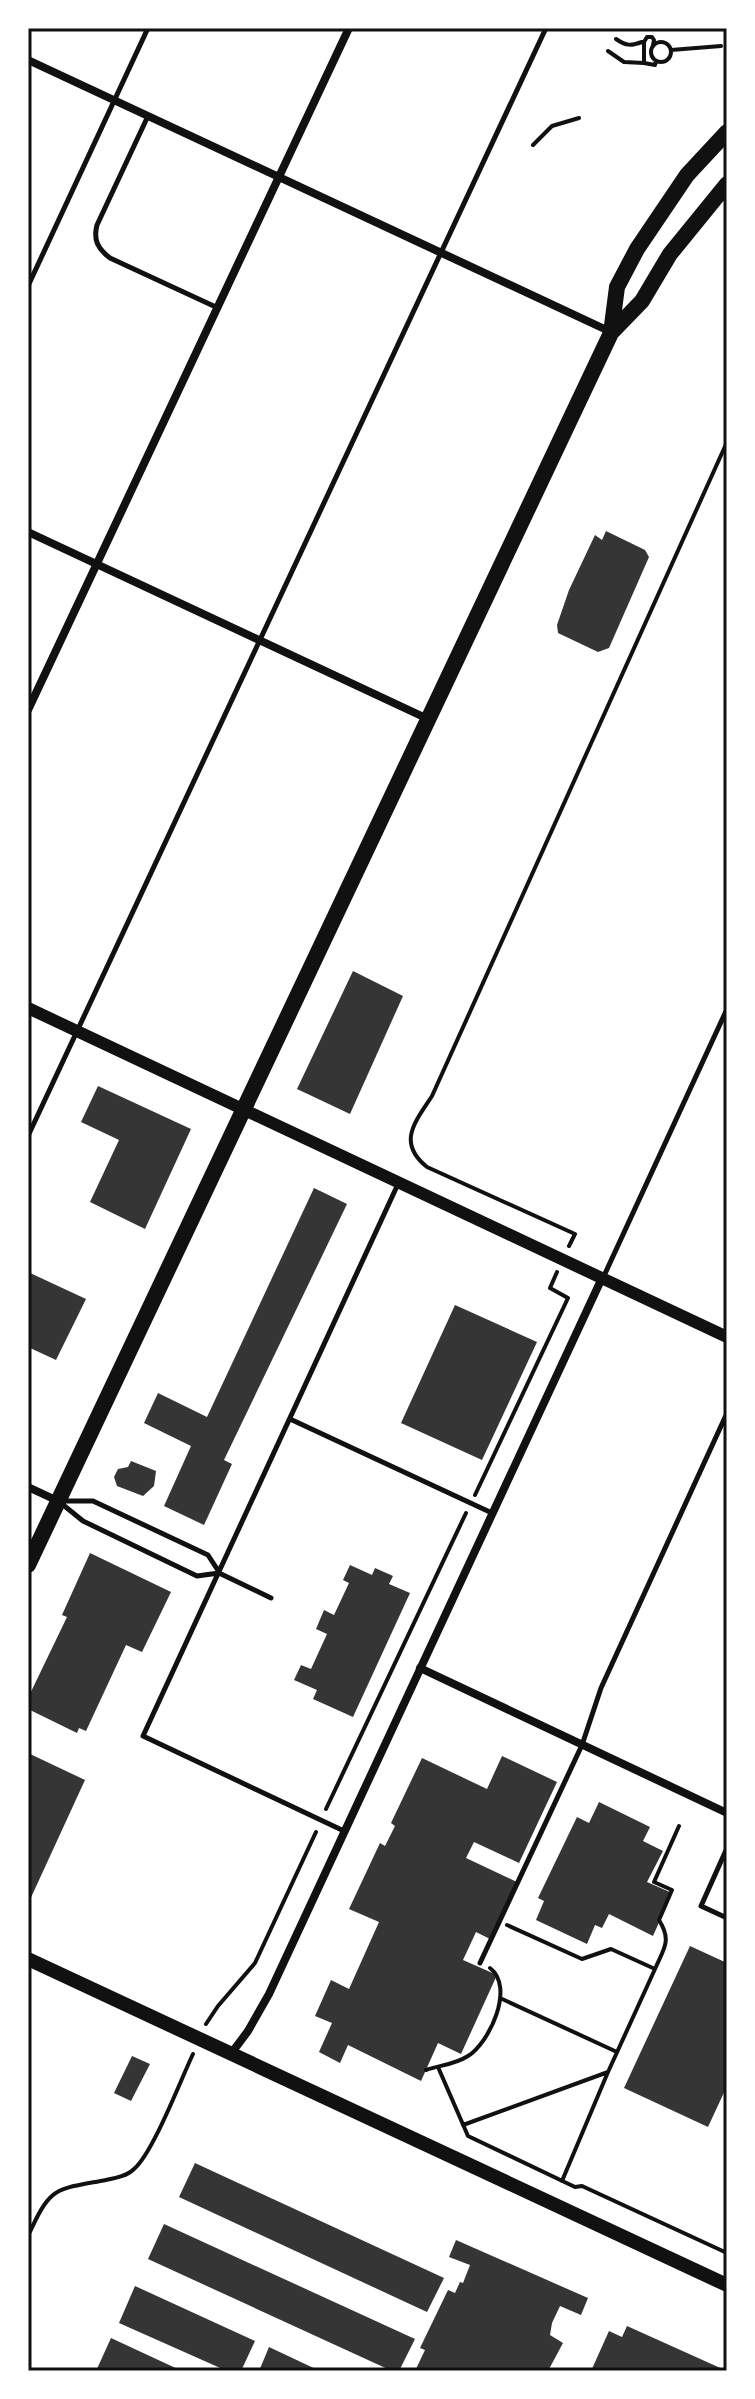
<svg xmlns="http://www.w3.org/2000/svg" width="755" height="2399" viewBox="0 0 755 2399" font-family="'Fira Sans',sans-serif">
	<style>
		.building { fill: #353535 }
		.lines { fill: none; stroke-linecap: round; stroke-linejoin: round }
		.path { stroke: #111; stroke-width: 4 }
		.service { stroke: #111; stroke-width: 5 }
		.minor { stroke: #111; stroke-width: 8 }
		.tertiary { stroke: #111; stroke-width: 12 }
		.secondary { stroke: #111; stroke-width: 14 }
		.primary { stroke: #111; stroke-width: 16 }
		.neatline { fill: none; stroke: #111; stroke-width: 3 }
	</style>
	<rect width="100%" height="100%" fill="#fff"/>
	<!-- building -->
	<path class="building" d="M606,531L645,550L649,557L609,648L598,652L558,633L557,625L569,590L595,535L602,540Z
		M353,971L403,996L350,1114L297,1089Z
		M98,1086L191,1129L145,1229L90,1202L119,1140L81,1122Z
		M314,1188L347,1204L224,1460L232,1464L204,1525L164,1506L191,1446L144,1423L158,1393L207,1417Z
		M28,1272L86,1299L56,1360L28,1347Z
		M455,1305L537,1342L482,1460L401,1423Z
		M131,1461L156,1471L154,1486L143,1496L117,1486L114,1477L118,1469L128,1467Z
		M90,1553L171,1592L142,1652L126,1645L86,1731L79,1728L77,1733L28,1709V1698L67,1617L62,1615Z
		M350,1565L372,1575L375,1568L393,1576L389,1584L410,1593L353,1717L313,1699L317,1690L294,1680L301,1665L311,1669L327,1634L316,1629L324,1610L334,1615L349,1583L343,1580Z
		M28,1753L85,1780L28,1904Z
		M502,1756L557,1782L519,1863L474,1842L466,1858L519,1883L492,1940L476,1932L463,1960L497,1975L461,2054L438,2043L421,2081L348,2045L340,2063L319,2052L332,2023L315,2016L331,1980L349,1989L379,1922L349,1909L380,1843L385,1846L395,1826L391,1823L422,1758L487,1789Z
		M599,1802L650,1827L643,1841L663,1851L647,1882L672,1893L653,1936L609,1914L602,1928L595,1925L587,1944L536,1920L544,1901L538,1898L577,1817L589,1823Z
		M690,1946L727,1963V2086L708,2127L624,2088Z
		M132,2056L150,2064L131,2101L114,2093Z
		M195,2163L444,2278L427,2312L179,2197Z
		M164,2224L415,2339L399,2371H392L148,2259Z
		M456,2240L588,2298L581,2315L560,2306L552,2323L550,2335L563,2343L548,2371H415L425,2350L420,2348L448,2290L455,2293L460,2282L463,2283L470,2265L449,2257Z
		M135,2286L255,2341L241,2371H227L119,2323Z
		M627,2326L727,2371H591L609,2331L622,2337Z
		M111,2338L182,2371H96Z
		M269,2347L320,2371H259Z"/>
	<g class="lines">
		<!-- path -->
		<path class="path" d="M616,39C626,46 631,46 642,42
			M651 52a10 10 0 1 1 20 0a10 10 0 1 1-20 0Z
			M653,45L654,40L652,37H647L644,42V63L655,65L656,61
			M671,50L721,46
			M608,51L624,62L644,63
			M533,145L552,126L579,118
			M569,1246L575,1234L427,1167C396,1142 416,1121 432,1096L727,442
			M475,1495L568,1298L550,1288L557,1272
			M326,1809L466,1513
			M507,1925L582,1959L611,1949L655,1969C664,1948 672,1941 659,1920L672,1890L654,1882L679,1826
			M500,1998L617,2052
			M206,2024L218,2006L255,1963L316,1832
			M438,2067L468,2136L575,2187L582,2186L727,2253
			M426,2070C440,2065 454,2065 468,2056C490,2042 515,1987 490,1968
			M463,2125L608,2072
			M562,2181L608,2072L655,1969
			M28,2236C51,2186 53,2190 106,2180C116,2178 127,2176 134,2169C153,2153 181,2079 193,2054"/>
		<!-- service -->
		<path class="service" d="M148,116L97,225C93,240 98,249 110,258L218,308
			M28,286L148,28
			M28,1136L546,28
			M603,1278L727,1009
			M290,1419L492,1513
			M63,1501H93L208,1555L219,1572
			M62,1504L83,1521L197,1576L219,1573L271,1598
			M344,1831L143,1736L398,1184
			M727,1848L701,1906L727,1918
			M480,1963L582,1745L601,1688L727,1413"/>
		<!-- minor -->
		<path class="minor" d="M28,60L611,332
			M28,532L428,719
			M28,710L349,28
			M28,1487L58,1501
			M420,1668L727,1813
			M230,2055L248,2031L269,1994L602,1278"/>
		<!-- tertiary -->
		<path class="tertiary" d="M28,1008L727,1337"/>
		<!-- secondary -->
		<path class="secondary" d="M28,1959L727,2285"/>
		<!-- primary -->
		<path class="primary" d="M611,333L617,287L637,249L687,175L727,132
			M28,1565L611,333L642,301L670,254L727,184"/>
	</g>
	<!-- border -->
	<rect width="755" height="2399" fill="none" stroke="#ffffff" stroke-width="60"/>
	<rect x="30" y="30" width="695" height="2339" class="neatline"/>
</svg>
